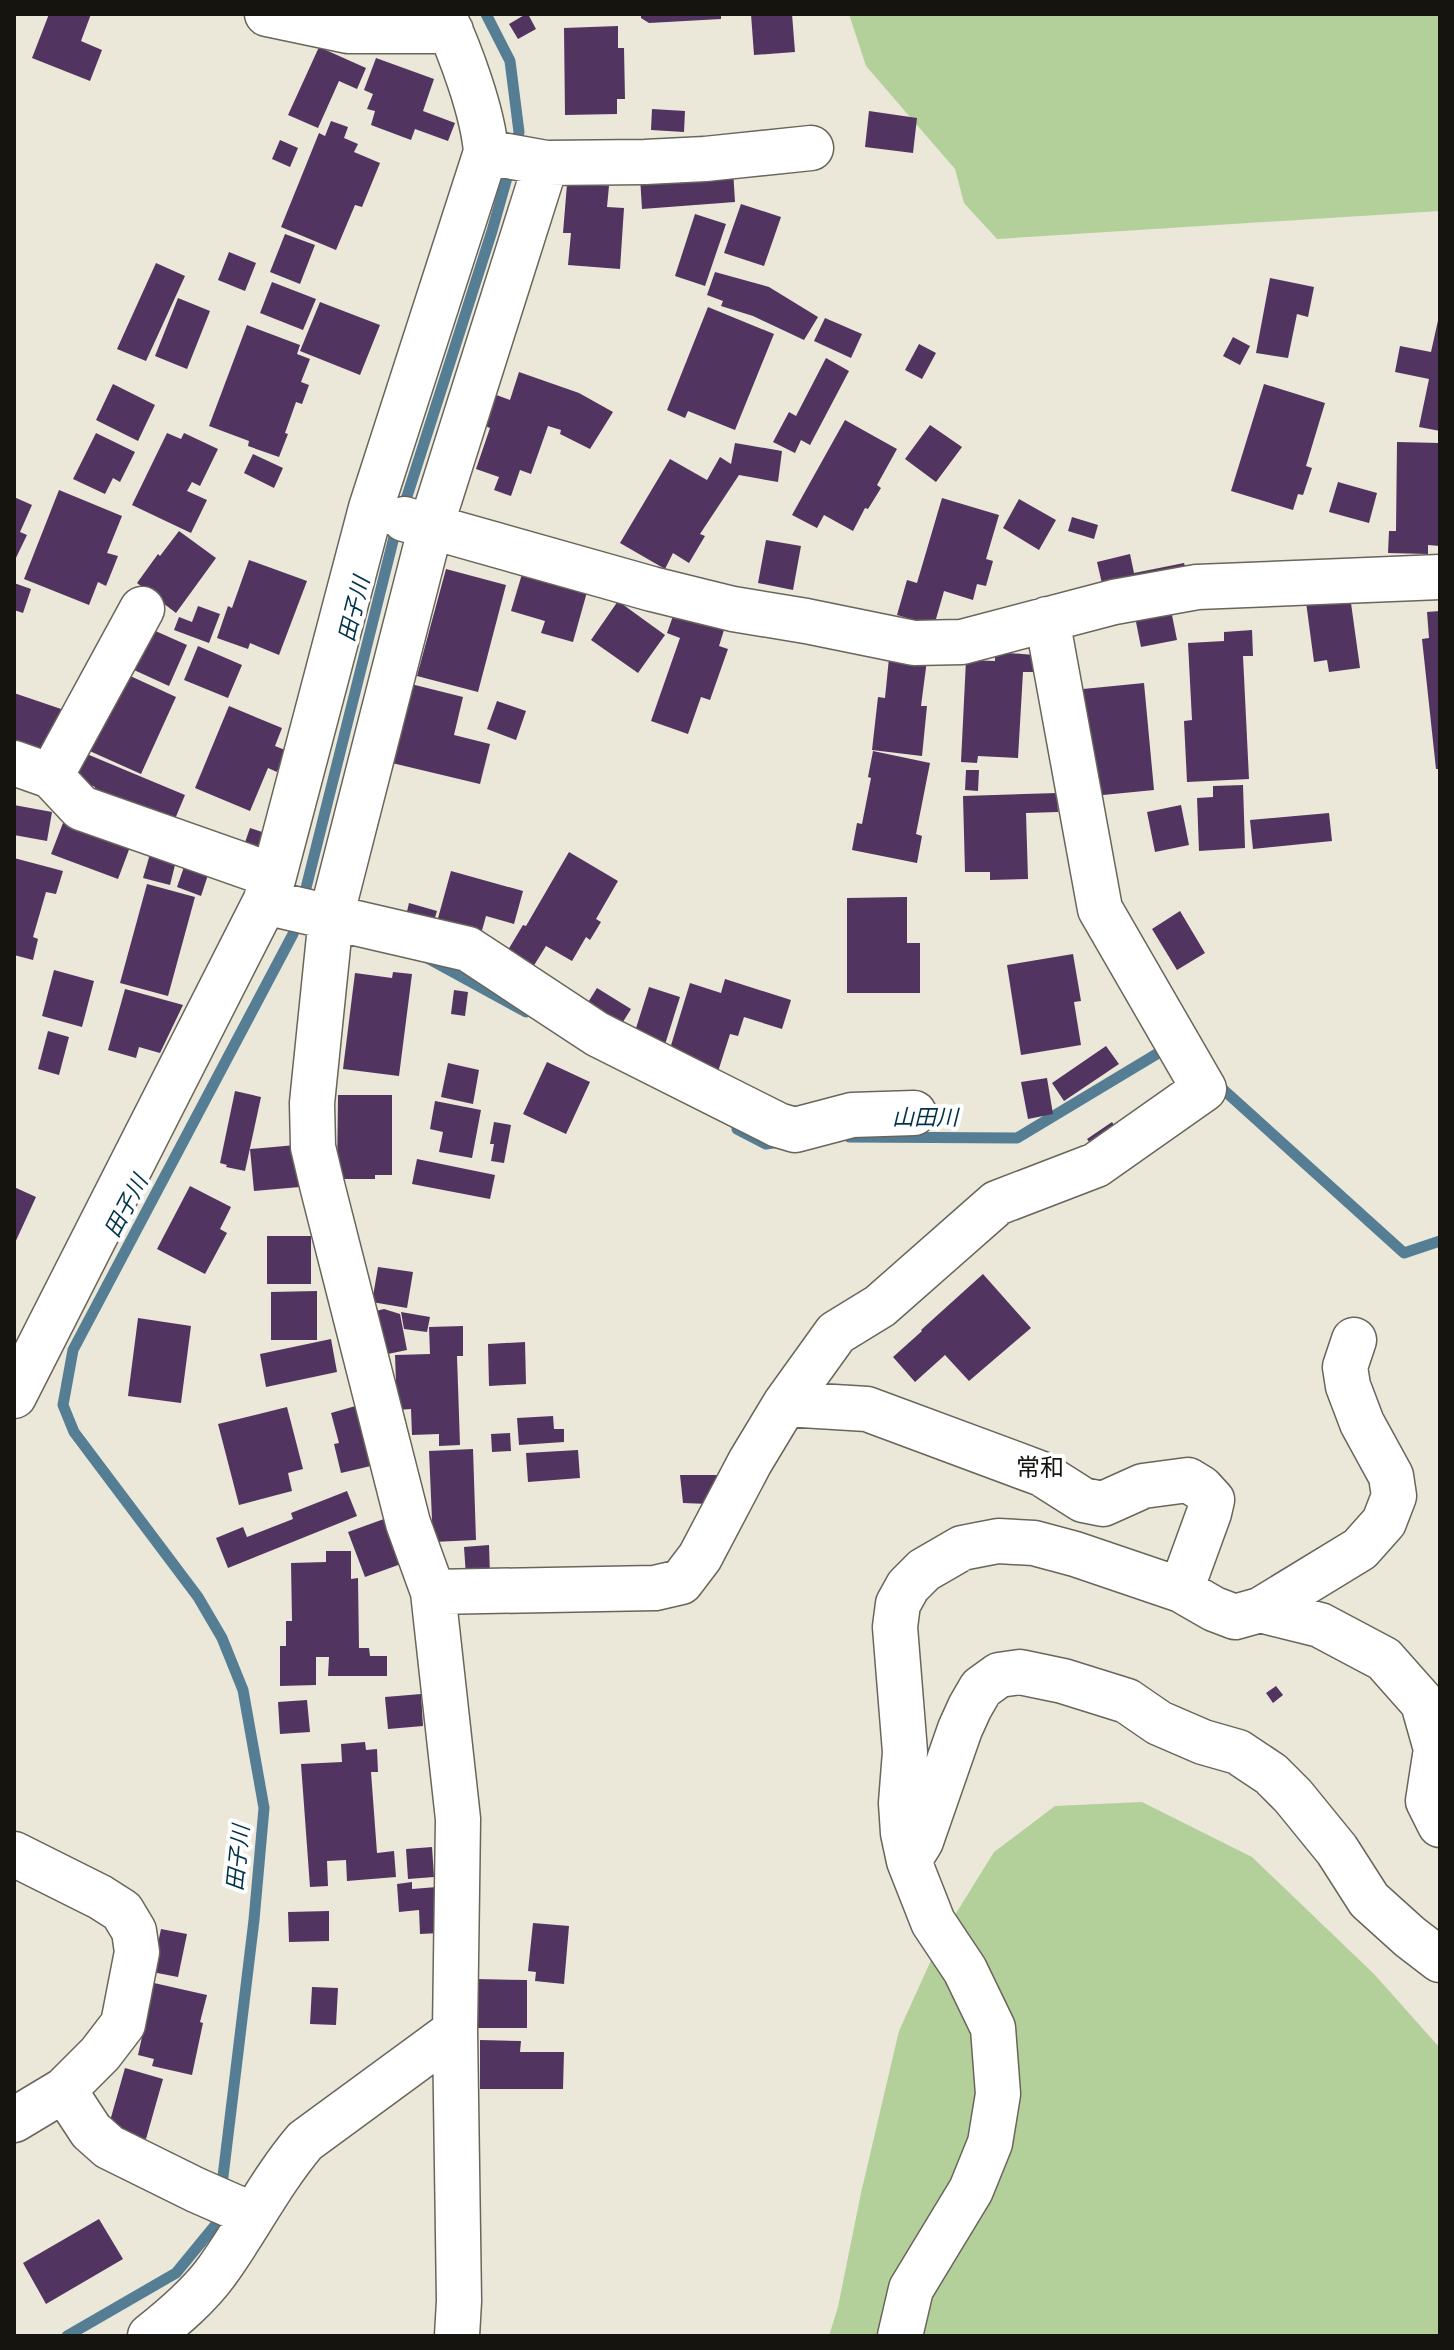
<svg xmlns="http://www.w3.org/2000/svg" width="1454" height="2350" viewBox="0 0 1454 2350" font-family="'DM Sans','Noto Sans JP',sans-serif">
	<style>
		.green { fill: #b3d09b }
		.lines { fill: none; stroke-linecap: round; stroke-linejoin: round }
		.stream { stroke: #557e95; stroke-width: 11 }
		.building { fill: #513560 }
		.minor-casing { stroke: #69655a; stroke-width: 47 }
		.minor { stroke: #fff; stroke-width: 44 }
		.labels { text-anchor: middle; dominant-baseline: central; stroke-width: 8; stroke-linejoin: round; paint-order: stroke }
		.water-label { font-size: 22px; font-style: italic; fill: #00334b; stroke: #fff }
		.quarter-label { font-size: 24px; fill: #15140f; stroke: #fff }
	</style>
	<rect width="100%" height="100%" fill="#ebe7d9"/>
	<!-- green -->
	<path class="green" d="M849,14H1440V211L997,239L964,203L955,169L866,66Z
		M1142,1802L1252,1857L1374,1974L1440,2048V2336H829L838,2307L861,2193L899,2031L942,1936L994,1852L1055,1806Z"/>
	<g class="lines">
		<!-- stream -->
		<path class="stream" d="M486,14L510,61L519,132L515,150
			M403,509L492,231L510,167
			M303,900L397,525
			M429,959L526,1012
			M1216,1083L1404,1253L1440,1241
			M737,1129L766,1144L780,1142
			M849,1137L1017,1138L1170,1046
			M221,2193L254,1920L264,1808L243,1690L222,1638L198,1597L74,1432L63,1405L73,1350L293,934L298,917
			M67,2336L176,2273L217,2223L219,2210"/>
	</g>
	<!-- building -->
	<path class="building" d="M49,14H91L81,41L102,50L90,81L32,58Z
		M526,14H528L536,29L518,39L509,24Z
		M641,14H721V19L649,23L641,18Z
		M751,14H792L795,52L754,55Z
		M618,26V48H624L625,99H617V114L565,115L564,28Z
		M319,47L366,68L357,89L339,81L318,128L288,115Z
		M376,58L434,79L423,111L455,123L448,141L415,129L411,140L371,125L375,111L367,109L373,94L364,90Z
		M652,109L685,111L684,132L651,130Z
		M869,111L917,118L913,153L865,147Z
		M331,121L348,127L344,138L358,144L354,152L380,163L362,207L355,205L336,250L281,227L319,133L325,136Z
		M280,140L298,148L290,167L272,159Z
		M733,169L735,202L642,209L640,177Z
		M567,184L609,186L607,207L624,208L620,269L568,265L571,233H563Z
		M741,204L781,217L764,266L724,253Z
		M695,214L726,224L705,286L675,276Z
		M285,234L315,245L300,284L270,272Z
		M229,252L256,263L245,291L218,280Z
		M156,263L185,276L146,361L117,349Z
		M715,272L769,287L818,317L804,340L753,316L721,306L723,301L707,295Z
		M1270,278L1314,287L1308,317L1297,314L1288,358L1256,353Z
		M272,282L316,299L303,330L260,313Z
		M178,298L210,311L187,369L155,356Z
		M320,302L380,325L360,375L300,351Z
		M708,307L774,334L735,430L688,411L685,418L667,410Z
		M1439,316H1440V431L1419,427L1429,379L1395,372L1400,346L1431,352Z
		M825,318L862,334L851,358L814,341Z
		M247,325L300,345L297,354L310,359L301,382L309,385L302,404L296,402L285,433L288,434L279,457L248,446L249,441L209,426Z
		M1233,337L1250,346L1240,365L1223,356Z
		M919,344L936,353L922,379L905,370Z
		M826,358L849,371L810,445L801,440L795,453L773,442L789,412L796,416Z
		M519,372L579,393L613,412L590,449L560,434L561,430L548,426L531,474L520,470L511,496L494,490L499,477L476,469L490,428L480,424L491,393L510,400Z
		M113,384L155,405L138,441L96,420Z
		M1264,384L1325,403L1306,466L1312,468L1303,495L1298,494L1293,510L1231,491Z
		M845,420L897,449L877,485L881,488L868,509L865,508L853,531L824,515L817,528L792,515Z
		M930,425L962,447L936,482L905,459Z
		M96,433L135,452L120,482L113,478L105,494L73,479Z
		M167,433L181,439L184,433L218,449L200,486L192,482L187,491L207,500L191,533L132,505Z
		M1397,442L1440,443V546L1428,545V554L1388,553L1389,531H1396Z
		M735,443L782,451L778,482L739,475L700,534L705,536L689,563L673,553L665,569L620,543L670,459L707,480L720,457L731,464Z
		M253,454L283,468L274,488L244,473Z
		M1338,482L1377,493L1369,523L1329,512Z
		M59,490L122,516L107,553L118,556L106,586L98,582L89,605L24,579Z
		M14,497L32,505L20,532L27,535L14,562Z
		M942,498L999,515L986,559L993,561L986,586L977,584L973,600L944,591L934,626L897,615L907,580L917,583Z
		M1019,499L1056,520L1039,550L1003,528Z
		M1072,517L1098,525L1094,539L1068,531Z
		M179,531L216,558L176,613L137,583L158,554L160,556Z
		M766,540L801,546L793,590L758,583Z
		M1130,554L1134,573L1184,563L1186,570L1103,588L1097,562Z
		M249,560L307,581L279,655L250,643L248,649L217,638L228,606L232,608Z
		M446,569L506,585L478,692L417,676Z
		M522,574L587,592L573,642L541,633L545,621L511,611Z
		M14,583L31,589L23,613L14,610Z
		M1350,596L1360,668L1329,672L1327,660L1314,662L1306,602Z
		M618,601L665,635L638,673L591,640Z
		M198,606L220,614L209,643L174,630L179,617L192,622Z
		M1171,610L1177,640L1141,647L1135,617Z
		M1440,611V769H1436L1422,639L1429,638L1427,612Z
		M674,613L724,630L719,646L728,649L710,700L701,697L688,734L651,721L680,638L667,633Z
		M151,629L187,645L169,686L134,670Z
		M1252,630L1253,656H1243L1249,779L1187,782L1184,721L1192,720L1188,643L1224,641V632Z
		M198,646L242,665L228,698L184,680Z
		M995,652L1035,655L1034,672H1023L1018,758L978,756L977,763L961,762L966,660L995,661Z
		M889,658L927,660L921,706H927L922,756L872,750L878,697L885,698Z
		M126,674L176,697L141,774L83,748Z
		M1144,683L1154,790L1093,796L1083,689Z
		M411,684L463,697L454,735L490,744L480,784L392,763Z
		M14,693L67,711L50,762L14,749Z
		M497,701L526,711L516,740L487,729Z
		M229,706L282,728L275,746L285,750L277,772L268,768L250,811L195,788Z
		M873,751L930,763L916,834L922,836L917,863L852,850L857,823L862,824L871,778L868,777Z
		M82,752L185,795L170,831L90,797L95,787L71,777Z
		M966,770H979L978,791L965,790Z
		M1243,785L1245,848L1199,851L1197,798L1213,797V786Z
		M1057,793L1058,812L1026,813L1028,879L990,880V872H965L963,796Z
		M14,805L52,812L47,841L14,835Z
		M1181,805L1189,845L1155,852L1147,812Z
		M1329,813L1332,841L1253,849L1250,820Z
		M63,823L130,847L118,879L51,854Z
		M250,828L265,833L256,859L241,854Z
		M569,852L618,881L596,919L601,922L590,940L586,937L572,961L546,946L528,975L502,960L523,925L526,926Z
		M150,854L176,861L170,885L143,878Z
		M14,858L63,871L56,894L46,892L33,937L38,939L33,960L14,955Z
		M185,864L209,872L201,896L177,887Z
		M451,871L523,891L514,924L486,916L479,941L435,929Z
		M147,884L195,897L168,996L120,983Z
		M907,897V943H920V993H847V898Z
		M409,903L437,911L431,931L404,924Z
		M1180,911L1205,953L1177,970L1152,929Z
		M1073,954L1081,1001L1074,1002L1081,1045L1021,1055L1007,965Z
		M54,970L94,981L82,1027L42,1016Z
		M393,972L412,974L399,1076L343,1069L355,973L392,978Z
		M725,979L791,1000L782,1029L744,1017L738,1036L730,1034L715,1081L665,1065L690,983L721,993Z
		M649,987L680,997L662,1054L631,1044Z
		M597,988L631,1009L616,1033L582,1012Z
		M125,989L183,1005L160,1053L139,1047L136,1058L108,1050Z
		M454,990L468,992L465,1016L451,1014Z
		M48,1031L69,1037L59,1075L38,1069Z
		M1106,1046L1119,1064L1064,1101L1052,1083Z
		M547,1062L590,1082L566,1134L523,1114Z
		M448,1063L479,1070L473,1104L441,1097Z
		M1047,1078L1053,1114L1028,1119L1021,1082Z
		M235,1091L261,1097L245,1171L226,1167L227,1165L220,1163Z
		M338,1095H392V1175H375V1179H337Z
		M435,1101L481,1110L472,1158L439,1152L443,1132L430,1129Z
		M494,1122L511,1125L504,1163L491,1161L494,1144H490Z
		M1112,1122L1121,1135L1097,1153L1087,1139Z
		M296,1145L300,1187L254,1191L250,1149Z
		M417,1159L495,1175L490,1199L412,1184Z
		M190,1186L231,1207L220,1229L227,1233L205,1274L157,1249Z
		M14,1187L36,1197L14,1245Z
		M267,1236H311V1284H267Z
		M378,1267L413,1272L407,1308L372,1302Z
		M983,1274L1031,1328L969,1381L945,1355L915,1382L893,1357L922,1331L921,1330Z
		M317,1291V1340H271V1292Z
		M384,1309L400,1314L407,1350L378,1356L368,1313Z
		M401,1312L430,1317L427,1332L404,1329Z
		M138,1318L191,1326L181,1403L128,1396Z
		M463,1326V1356H457L460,1445L439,1446V1434L412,1435L411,1409L397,1410L395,1355L430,1354L429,1327Z
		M331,1339L337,1372L266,1387L260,1354Z
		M525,1342L526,1384L489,1386L488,1344Z
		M359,1405L375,1465L341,1473L334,1444L339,1443L331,1413Z
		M287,1407L303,1469L288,1473L292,1491L239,1505L218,1424Z
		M553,1416L554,1429H564V1442L519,1445L517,1418Z
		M510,1433L511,1451L492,1452L491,1434Z
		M473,1449L476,1540L433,1542L429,1451Z
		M578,1450L580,1478L528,1482L526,1453Z
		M680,1475H725L709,1504L683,1503Z
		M347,1491L357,1516L228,1568L216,1538L243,1527L247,1537L293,1519L291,1513Z
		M384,1519L401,1564L365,1577L348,1532Z
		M489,1545L490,1575L466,1576L464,1547Z
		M326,1551H351V1579L358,1578L359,1648H369L370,1656H387V1676H328L329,1657H316V1685L280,1686V1646H286V1621H292L291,1563L326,1562Z
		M1276,1686L1283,1695L1273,1703L1266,1693Z
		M421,1694L423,1726L388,1729L385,1697Z
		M307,1700L310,1732L280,1734L278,1702Z
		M365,1742L366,1750L377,1749L378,1772H371L377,1853L394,1851L396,1877L347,1881L346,1860L327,1861L328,1886L310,1887L301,1764L342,1762L341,1744Z
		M432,1847L434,1877L408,1879L406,1849Z
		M412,1882V1889L437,1887L440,1933L420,1934L419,1910L399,1912L397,1884Z
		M329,1911V1941L289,1942L288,1912Z
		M533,1923L569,1926L564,1984L535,1981L536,1972L528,1971Z
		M161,1929L187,1934L178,1977L152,1972Z
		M474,1979L527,1980V2028H474Z
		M154,1983L207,1995L200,2022L203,2023L192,2075L152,2066L154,2059L138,2055Z
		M312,1987L338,1988L336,2025L310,2024Z
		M480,2040L521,2041L520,2052H564L563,2089H480Z
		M125,2068L163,2079L146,2139L108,2128Z
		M99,2219L123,2259L46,2304L23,2263Z"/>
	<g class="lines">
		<!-- minor casing -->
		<g class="minor-casing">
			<path id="minor" d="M267,14L348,31H451
				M546,163L645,162L705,159L811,148
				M404,519L652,589L733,609L806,621L914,643L962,642L1114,602L1197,587L1440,577
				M14,763L51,776L81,808L274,876
				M51,776L142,609
				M265,902L468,949L597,1034L778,1125L795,1130L852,1115L914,1113
				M14,1396L265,902L274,876L371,508L486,152C483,112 460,51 443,14
				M785,1404L867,1409L1042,1474L1083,1500L1103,1504L1143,1486L1188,1480L1201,1488L1212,1500L1209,1513L1181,1590
				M433,1592L655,1588L681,1582L700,1557L750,1462L785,1404L836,1333L880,1306L997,1203L1096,1165L1204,1089L1100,909L1047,619
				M1260,1610L1320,1625L1384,1659L1423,1703L1436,1749L1428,1801L1440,1825
				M14,1854L100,1897L122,1911L134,1931L137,1952L123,2024L100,2054L64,2090L14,2120
				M910,1859L921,1841L960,1729L970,1707L981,1688L999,1675L1020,1672L1063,1681L1127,1701L1159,1723L1203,1742L1238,1752L1271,1774L1293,1796L1337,1850L1369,1900L1410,1937L1440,1960
				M64,2090L91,2131L109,2147L196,2190L253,2215
				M150,2336C174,2317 199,2296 217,2271C248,2228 271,2181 305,2141L455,2031
				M457,2336L459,2301L455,2031L458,1819L433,1592L408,1523L322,1185L313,1147L312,1103L331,917L431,526L546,163L486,152
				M900,2336L911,2289L971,2190L990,2143L998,2094L993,2028L965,1970L933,1922L909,1861L903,1833L901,1803L905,1752L895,1627L898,1604L908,1586L924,1570L962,1548L998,1541L1034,1543L1075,1554L1181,1590L1214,1609L1235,1617L1260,1610L1360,1549L1384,1522L1394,1496L1391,1476L1362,1423L1348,1386L1345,1367L1354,1340"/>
		</g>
		<!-- minor -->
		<use href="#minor" class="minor"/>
	</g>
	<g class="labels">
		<!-- water labels -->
		<g class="water-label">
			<text transform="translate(354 609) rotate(-76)">田子川</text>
			<text x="925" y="1117">山田川</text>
			<text transform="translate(126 1206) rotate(-62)">田子川</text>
			<text transform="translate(238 1858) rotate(-84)">田子川</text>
		</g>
		<!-- quarter labels -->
		<g class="quarter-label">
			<text x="1040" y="1467">常和</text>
		</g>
	</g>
	<!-- border -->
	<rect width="1454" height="2350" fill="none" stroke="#15140f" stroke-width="32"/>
</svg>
